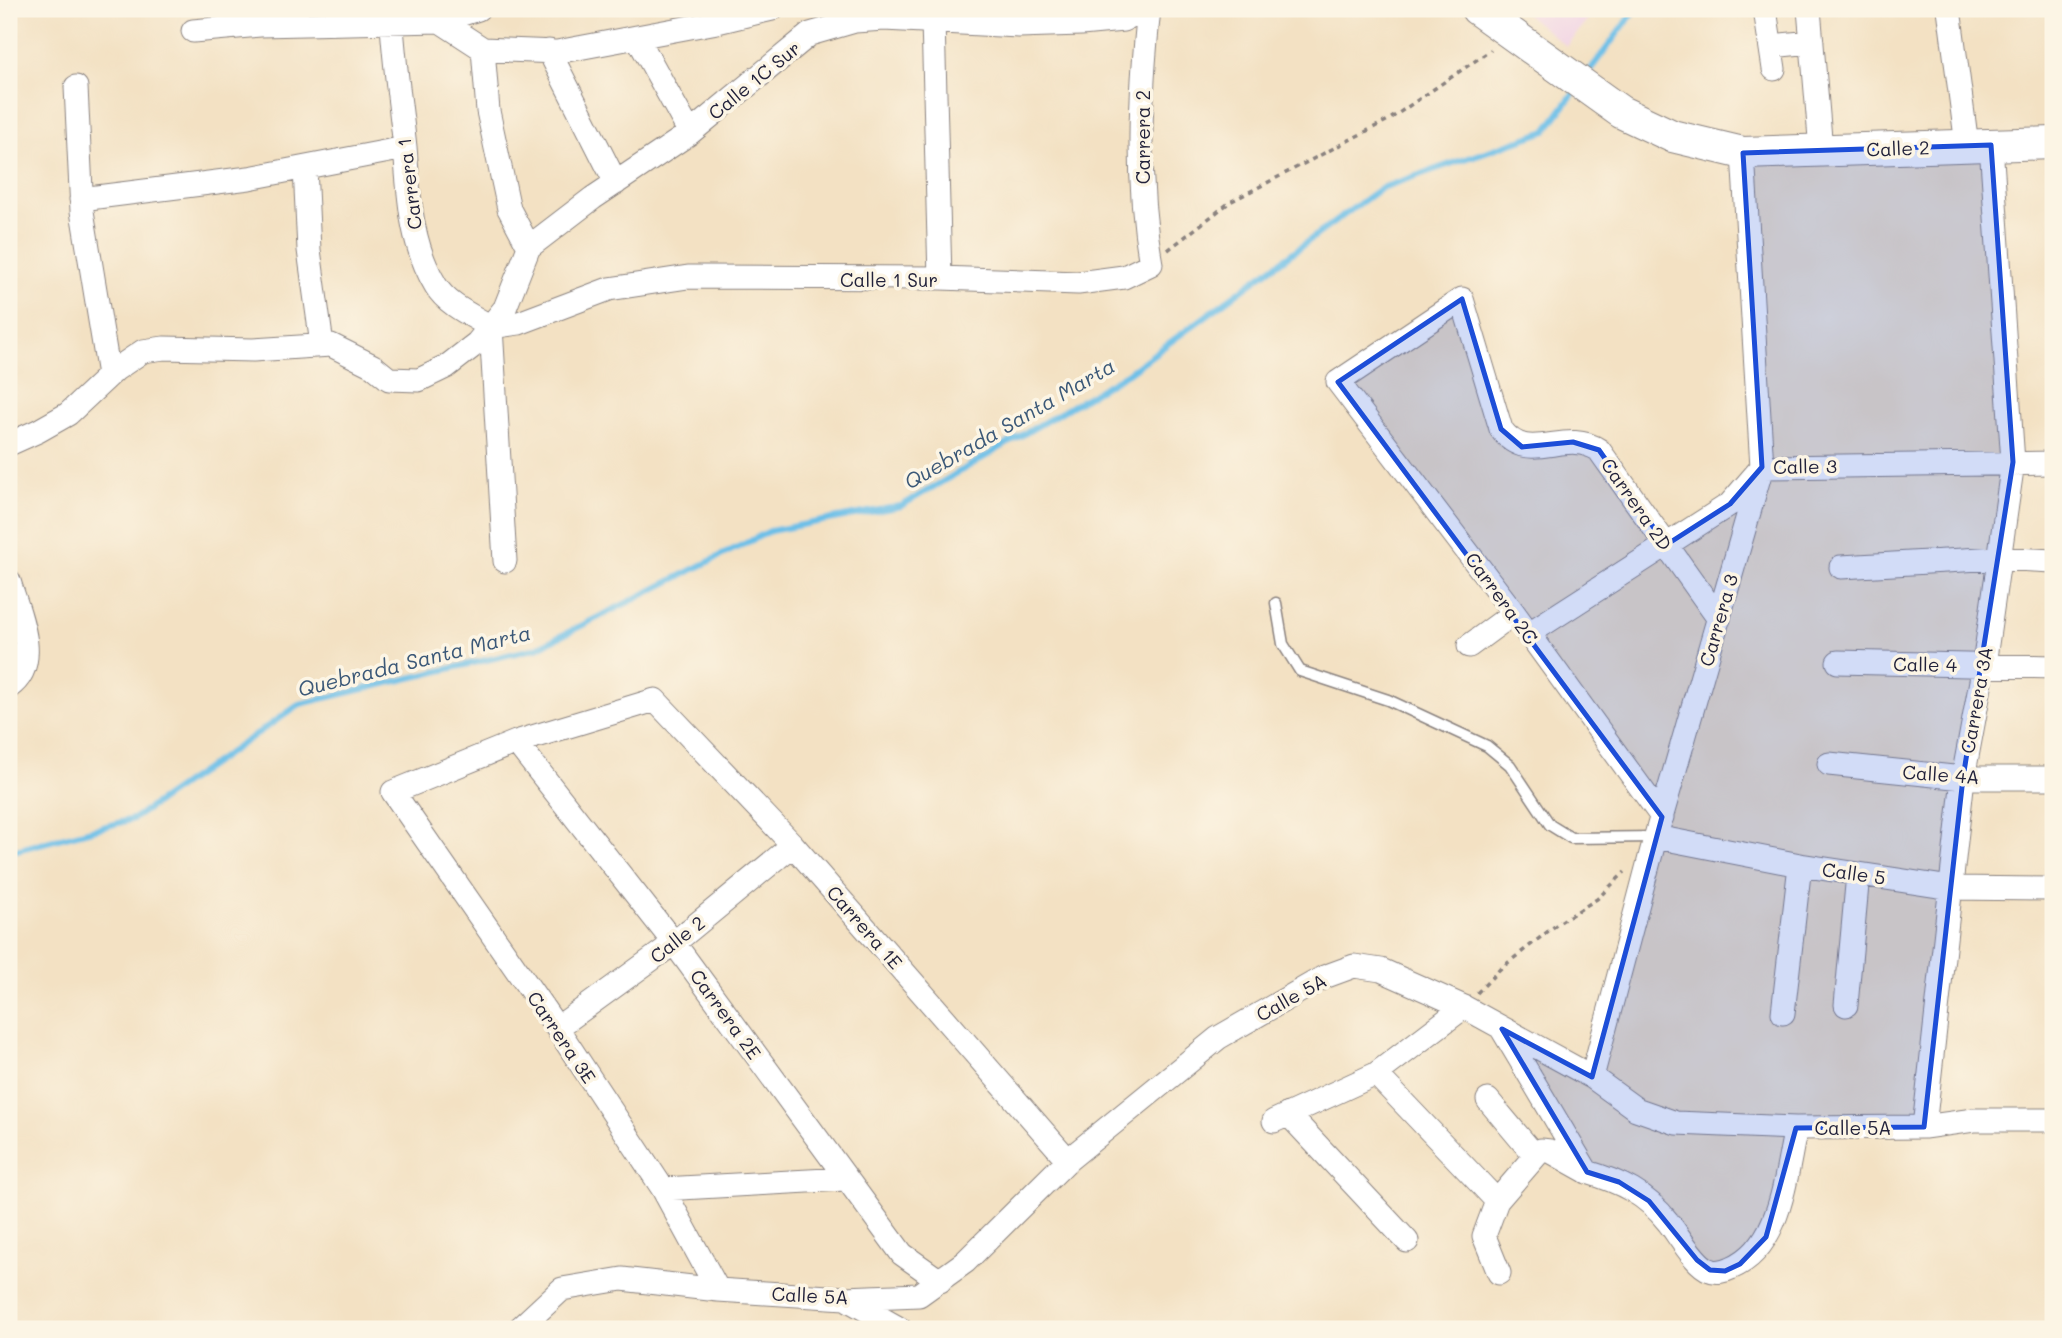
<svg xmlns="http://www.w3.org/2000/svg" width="2062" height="1338" viewBox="0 0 2062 1338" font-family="Mali,sans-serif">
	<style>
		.built { fill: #f0d0e5 }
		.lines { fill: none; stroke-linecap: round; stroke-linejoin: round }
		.stream { stroke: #6cbfe8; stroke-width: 6 }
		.lane-casing { stroke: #8a827f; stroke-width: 13 }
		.street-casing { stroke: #8a827f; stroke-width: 25 }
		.secondary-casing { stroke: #8a827f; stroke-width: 34 }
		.path { stroke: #8a827f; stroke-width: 3.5; stroke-dasharray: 5 5; stroke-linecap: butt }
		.lane { stroke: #fff; stroke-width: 10 }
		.street { stroke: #fff; stroke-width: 23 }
		.secondary { stroke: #fff; stroke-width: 32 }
		.marked { fill: #1d4ed8; fill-opacity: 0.2; stroke: #1d4ed8; stroke-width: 5; stroke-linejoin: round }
		.labels { text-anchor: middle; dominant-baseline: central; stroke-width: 7; stroke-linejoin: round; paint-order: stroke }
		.street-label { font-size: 19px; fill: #22223b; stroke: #fcf5e5 }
		.water-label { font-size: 21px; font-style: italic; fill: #3c5978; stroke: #fcf5e5 }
	</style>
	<rect width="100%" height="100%" fill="#fcf5e5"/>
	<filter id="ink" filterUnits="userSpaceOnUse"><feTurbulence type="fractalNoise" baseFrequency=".0143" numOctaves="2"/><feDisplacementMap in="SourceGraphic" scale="14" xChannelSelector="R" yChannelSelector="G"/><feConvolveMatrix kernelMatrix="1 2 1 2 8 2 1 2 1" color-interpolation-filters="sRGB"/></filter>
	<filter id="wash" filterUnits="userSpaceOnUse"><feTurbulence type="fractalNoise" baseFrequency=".00686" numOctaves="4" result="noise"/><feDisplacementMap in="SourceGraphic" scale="28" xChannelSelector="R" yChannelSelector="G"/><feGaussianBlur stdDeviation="1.57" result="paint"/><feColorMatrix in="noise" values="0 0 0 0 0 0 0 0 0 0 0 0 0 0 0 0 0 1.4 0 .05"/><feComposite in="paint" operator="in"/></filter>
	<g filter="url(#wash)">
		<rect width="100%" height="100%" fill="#f3e1c3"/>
		<!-- built -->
		<path class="built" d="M1520,9H1596L1566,46Z"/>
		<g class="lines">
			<!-- stream -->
			<path class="stream" d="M1585,77L1636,9
				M9,852L133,819L300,704L537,648L770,531L901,506L1128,373L1381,188L1546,131L1575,91"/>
		</g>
	</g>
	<g filter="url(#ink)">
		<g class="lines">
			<!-- lane casing -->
			<g class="lane-casing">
				<path id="lane" d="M1502,24L1517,9
					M1276,603L1283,644L1300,671L1388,700L1487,746L1510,765L1550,825L1571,838L1656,837"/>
			</g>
			<!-- street casing -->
			<g class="street-casing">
				<path id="street" d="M391,9C393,55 400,101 405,147C409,196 410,243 436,286C447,305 473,316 491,327
					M1809,9L1821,150
					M1949,9L1967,145
					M1766,16L1774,69
					M440,21L478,9
					M933,21L940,278
					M193,31L260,25L440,21L483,49L557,52L717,22L772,9
					M637,37L690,133
					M1771,46L1812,42
					M483,49L488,111L509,209L529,247
					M549,51L616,183
					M76,87L82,211L109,375
					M305,168L309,250L322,345
					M81,199L249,178L405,148
					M491,327L519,323L609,289L688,277L940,278L1078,283L1124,277L1151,264C1136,180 1140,94 1149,9
					M491,327L505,561
					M9,444L38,431L68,414L115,370L143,351L164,348L253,350L331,345L373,366L389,379L419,380L446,367L477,343L505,308L529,247L593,198L690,133L810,34L855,21L884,19L1019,26L1081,24L1123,20L1144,9
					M1841,567L1998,558L2053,561
					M9,581C18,613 43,663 9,687
					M1528,634L1730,504L1762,467L2053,463
					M1469,646L1514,613
					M1838,662L2053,667
					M516,742L674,943L902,1254L940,1281
					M1829,764L1963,778H2053
					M1662,817L1514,613L1338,382L1462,299L1501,429C1528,467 1564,427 1599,450L1719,619
					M1656,837L1800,865L1951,888L2053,889
					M1846,1005L1858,874
					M1783,1013L1800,865
					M557,1028L674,943L793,845
					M1502,1029L1587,1172C1621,1182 1646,1194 1668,1222C1678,1234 1695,1265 1710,1270C1716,1273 1725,1271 1731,1268C1782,1247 1785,1175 1796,1128
					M1376,1074L1497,1201
					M1592,1077L1653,846L1762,467L1743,153
					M1488,1100L1535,1156
					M1288,1114L1407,1241
					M1274,1121L1376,1074L1464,1007
					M1924,1127L1963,778L1984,665L2013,462L1991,145
					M663,1189L845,1179
					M1499,1273L1484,1236L1497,1201L1541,1150L1550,1151L1584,1170
					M718,1290L663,1189L557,1028L393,792L516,742L655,700L793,845L1068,1160
					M845,1298L900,1329
					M519,1329L562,1289L622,1279L718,1290L845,1298L919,1295L965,1262L1068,1160L1218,1038L1324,977L1354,966L1381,970L1464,1007L1592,1077L1636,1109L1676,1123L1796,1128L1924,1127L1974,1120H2053"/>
			</g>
			<!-- secondary casing -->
			<g class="secondary-casing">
				<path id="secondary" d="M1477,9L1621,112L1672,136L1743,153L2053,143"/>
			</g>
			<!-- path -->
			<path class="path" d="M1168,250L1230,202L1390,119L1491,50
				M1477,993L1500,969L1560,922L1597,899L1625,872"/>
			<!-- lane -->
			<use href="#lane" class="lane"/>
			<!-- street -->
			<use href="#street" class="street"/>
			<!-- secondary -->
			<use href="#secondary" class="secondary"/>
		</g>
	</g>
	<!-- marked area -->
	<path class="marked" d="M1991,145L2013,462L1963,778L1924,1127L1796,1128L1766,1237L1740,1264L1725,1271L1710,1270L1697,1260L1649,1201L1619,1182L1587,1172L1502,1029L1592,1077L1662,817L1338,382L1462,299L1501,429L1522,447L1573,442L1599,450L1666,545L1730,504L1762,467L1743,153Z"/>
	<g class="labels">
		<!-- street labels -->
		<g class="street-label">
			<text transform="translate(754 80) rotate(-39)">Calle 1C Sur</text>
			<text transform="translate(1142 137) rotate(-90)">Carrera 2</text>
			<text transform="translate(1898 148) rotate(-2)">Calle 2</text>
			<text transform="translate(409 184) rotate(-97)">Carrera 1</text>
			<text x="889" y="279">Calle 1 Sur</text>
			<text transform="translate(1805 466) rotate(-1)">Calle 3</text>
			<text transform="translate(1637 504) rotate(55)">Carrera 2D</text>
			<text transform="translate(1502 598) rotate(54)">Carrera 2C</text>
			<text transform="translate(1718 620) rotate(-74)">Carrera 3</text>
			<text transform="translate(1925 664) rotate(1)">Calle 4</text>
			<text transform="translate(1976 700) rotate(-80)">Carrera 3A</text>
			<text transform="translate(1941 774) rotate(4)">Calle 4A</text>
			<text transform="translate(1854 873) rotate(8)">Calle 5</text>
			<text transform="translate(865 927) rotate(49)">Carrera 1E</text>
			<text transform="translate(677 939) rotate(-38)">Calle 2</text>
			<text transform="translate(1291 997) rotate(-29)">Calle 5A</text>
			<text transform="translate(726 1014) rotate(54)">Carrera 2E</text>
			<text transform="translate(562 1037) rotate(56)">Carrera 3E</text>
			<text x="1853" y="1127">Calle 5A</text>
			<text transform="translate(810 1295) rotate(3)">Calle 5A</text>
		</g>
		<!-- water labels -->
		<g class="water-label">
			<text transform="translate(1009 423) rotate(-30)">Quebrada Santa Marta</text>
			<text transform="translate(414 660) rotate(-14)">Quebrada Santa Marta</text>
		</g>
	</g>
	<!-- margin -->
	<rect width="2062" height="1338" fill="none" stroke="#fcf5e5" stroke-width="35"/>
</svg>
